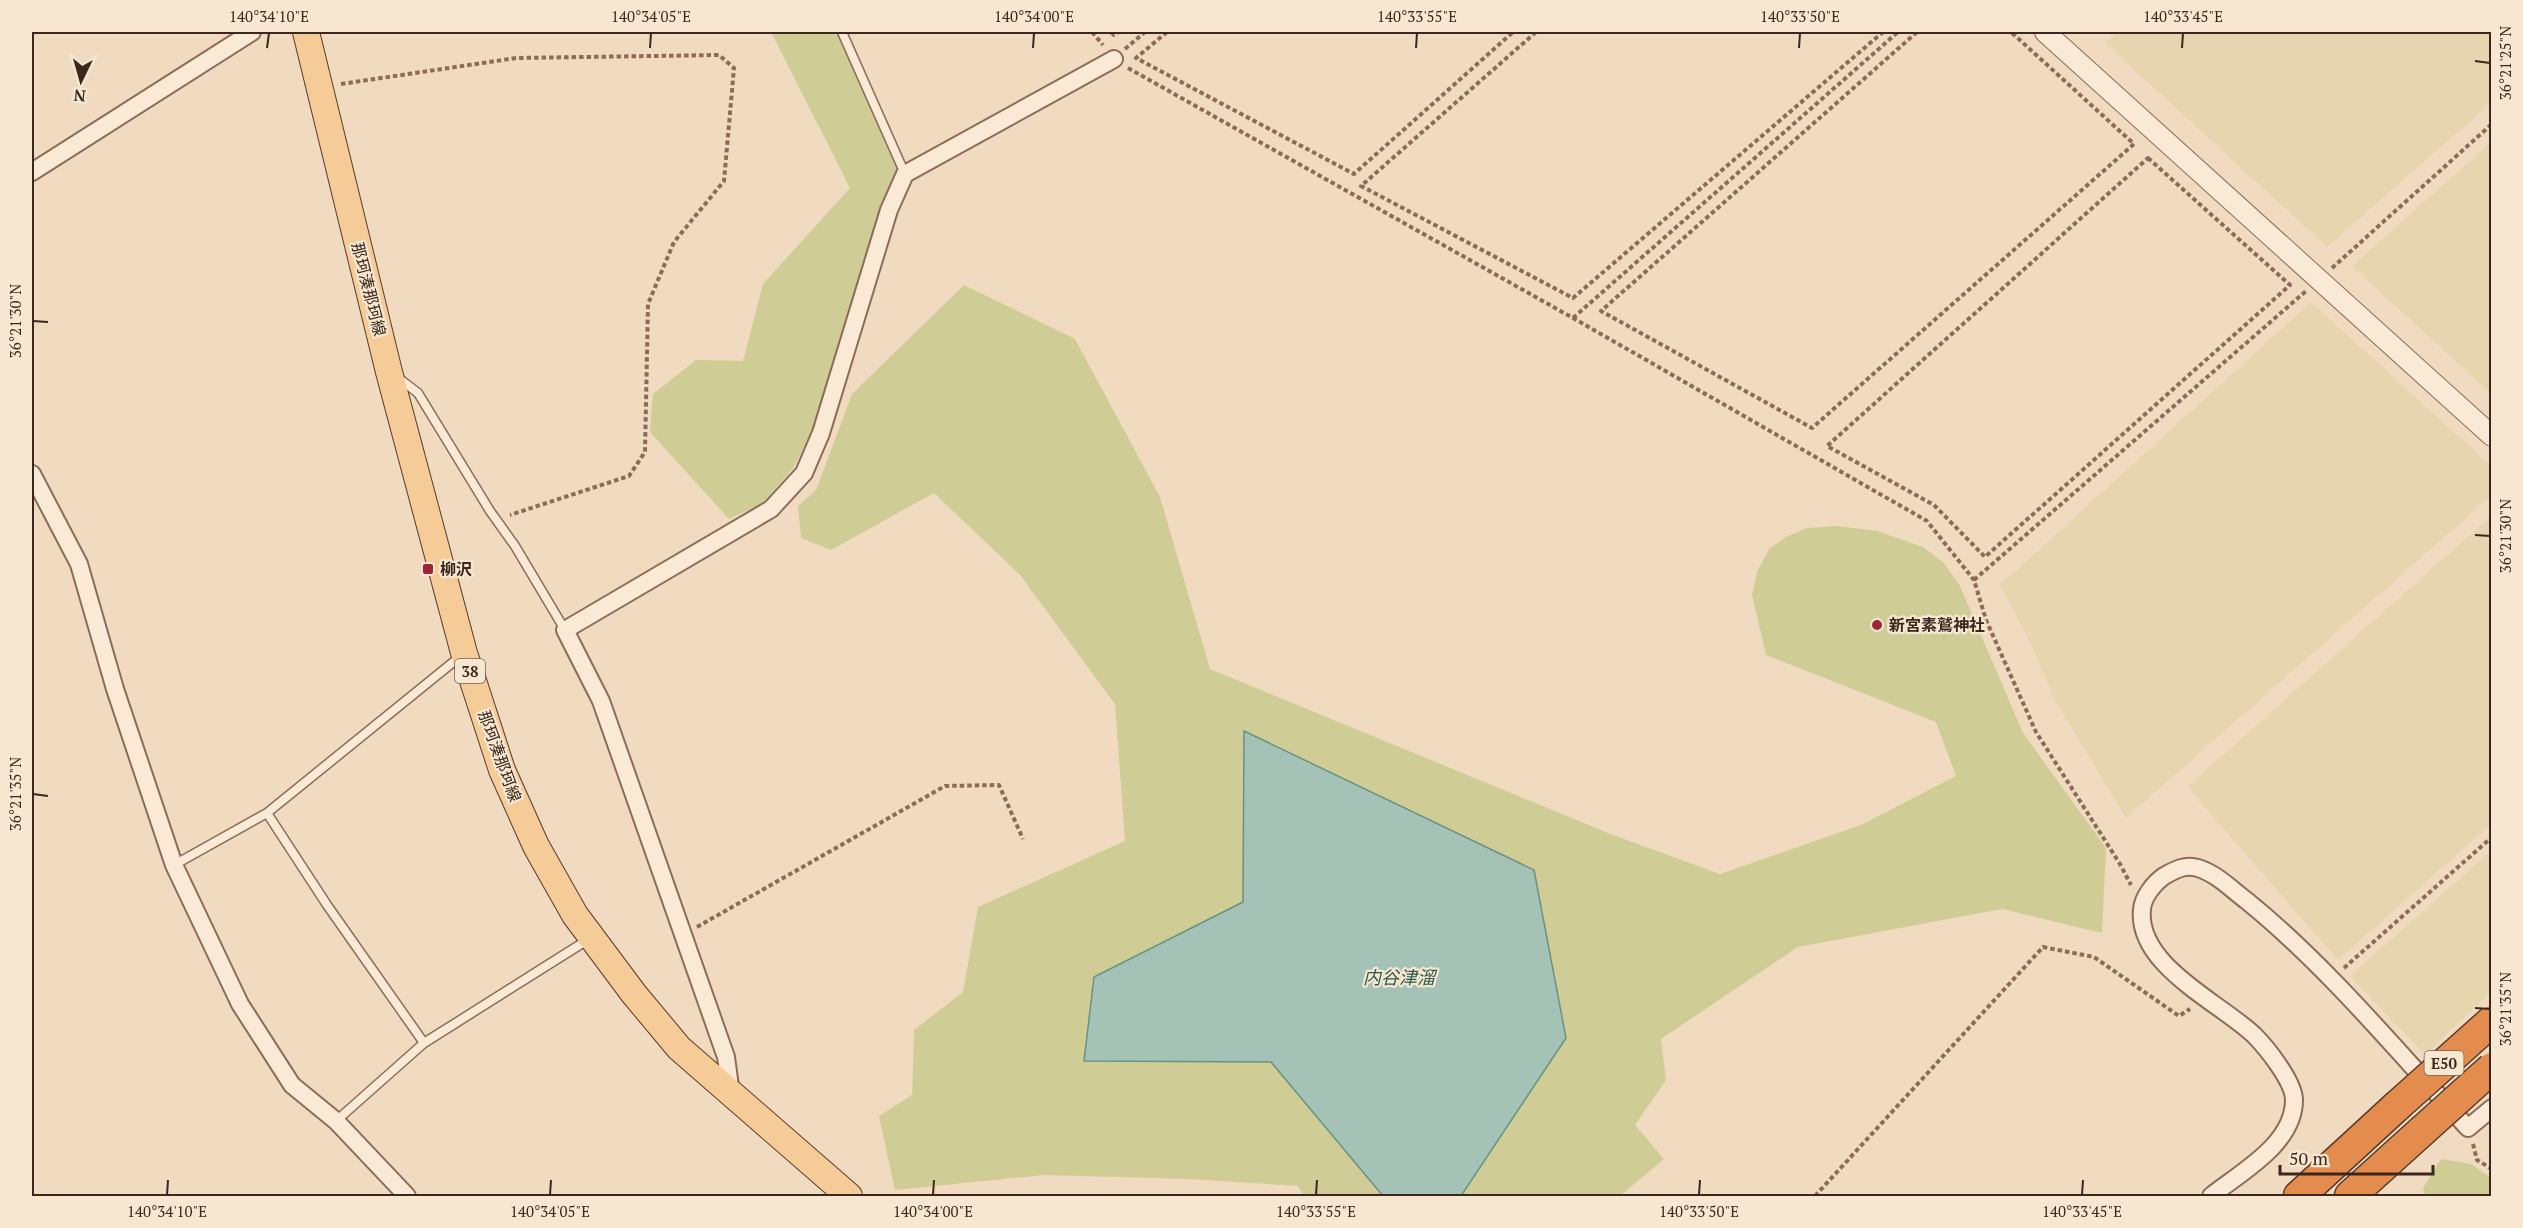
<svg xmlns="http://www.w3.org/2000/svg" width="2523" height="1228" viewBox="0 0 2523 1228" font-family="'PT Serif','Noto Sans JP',serif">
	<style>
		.farmland { fill: #e6d5ae }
		.green { fill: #cfcd95 }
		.water { fill: #a4c2b5; stroke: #6a9182; stroke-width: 1.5 }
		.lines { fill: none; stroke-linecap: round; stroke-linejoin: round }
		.service-casing { stroke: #8b6c58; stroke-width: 11 }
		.minor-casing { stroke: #8b6c58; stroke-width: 20 }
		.tertiary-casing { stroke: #8b6c58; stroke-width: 22 }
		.primary-casing { stroke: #583a2c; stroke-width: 28 }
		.motorway-casing { stroke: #583a2c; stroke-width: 33 }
		.path { stroke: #8b6c58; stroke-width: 4; stroke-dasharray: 4.5 3; stroke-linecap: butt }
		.service { stroke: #faead5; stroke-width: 8 }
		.minor { stroke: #faead5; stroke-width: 16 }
		.tertiary { stroke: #faead5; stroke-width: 20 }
		.primary { stroke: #f5cb97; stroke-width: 26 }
		.motorway { stroke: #e48c4e; stroke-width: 30 }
		.motorway-bridge-casing { stroke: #583a2c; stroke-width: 33; stroke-linecap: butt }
		.motorway-bridge { stroke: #e48c4e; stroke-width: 30 }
		.ticks { fill: none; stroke: #3a271d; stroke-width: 2 }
		.poi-dot { fill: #9d2537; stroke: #f7e7d1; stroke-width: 2 }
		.labels { text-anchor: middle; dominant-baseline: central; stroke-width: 4.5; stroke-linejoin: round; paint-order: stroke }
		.shield { fill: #f7e7d1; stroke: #736153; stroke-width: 1.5 }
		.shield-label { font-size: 15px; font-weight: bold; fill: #3a271d }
		.street-label { font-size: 16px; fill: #3a271d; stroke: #f7e7d1 }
		.poi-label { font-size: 16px; font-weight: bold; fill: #3a271d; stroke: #f7e7d1; text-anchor: start }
		.water-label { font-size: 18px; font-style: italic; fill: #2b5a50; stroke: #f7e7d1 }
		.neatline { fill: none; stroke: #3a271d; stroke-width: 2 }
		.ticks-label { font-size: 15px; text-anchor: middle; fill: #3a271d }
	</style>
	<rect width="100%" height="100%" fill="#f0dbc1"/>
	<!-- farmland -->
	<path class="farmland" d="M2117,32H2491V103L2327,247L2105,43Z
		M2491,142V394L2352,266Z
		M2311,302L2491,466V496L2126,818L2056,702L2027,636L2000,585Z
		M2491,516V824L2338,960L2187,787Z
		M2491,851V992L2425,1055L2350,976Z"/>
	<!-- green -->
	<path class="green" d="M771,32H837L900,174L812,431L794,467L762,504L729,519L650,432L653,394L696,360L743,361L763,284L850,188Z
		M964,285L1075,339L1160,497L1210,669L1613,835L1720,874L1861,825L1956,776L1936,722L1766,655L1752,595L1757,572L1769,549L1786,537L1807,528L1838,526L1877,531L1923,547L1944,563L1960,586L2023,733L2106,848L2102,933L2002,909L1798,947L1661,1039L1666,1080L1635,1125L1664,1159L1620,1196H1304L1298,1186L1188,1179L1044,1175L895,1190L879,1116L912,1095L914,1030L963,992L978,907L1125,841L1115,704L1020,575L934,493L831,550L801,538L798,506L816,490L852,394Z
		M2441,1159L2471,1164L2491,1178V1196H2425L2423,1188Z"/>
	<!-- water -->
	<path class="water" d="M1244,731L1534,870L1566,1038L1461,1196H1383L1271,1062L1084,1061L1094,977L1243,902Z"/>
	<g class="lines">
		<!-- service casing -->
		<g class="service-casing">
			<path id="service" d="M842,32L905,174
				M397,377L418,393L490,511L515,546L565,630
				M267,813L327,905L424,1043
				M174,865L267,813L462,655
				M336,1121L424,1043L589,939"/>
		</g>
		<!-- minor casing -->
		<g class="minor-casing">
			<path id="minor" d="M32,172L252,32
				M32,474L79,564L115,689L174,865L240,1004L292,1085L336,1121L407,1196
				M731,1094L726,1057L601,701L565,630L771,509L804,473L821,433L889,210L905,174L1114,59
				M2211,1196C2241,1172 2294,1144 2294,1100C2294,1082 2267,1048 2254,1035C2219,1002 2136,965 2142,909C2143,897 2154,883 2164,876C2175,870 2185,864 2198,868C2217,874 2231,889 2247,901C2326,965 2399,1053 2468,1128L2492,1108"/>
		</g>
		<!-- tertiary casing -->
		<g class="tertiary-casing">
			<path id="tertiary" d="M2045,32L2492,436"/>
		</g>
		<!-- primary casing -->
		<g class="primary-casing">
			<path id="primary" d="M306,32L389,372L464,653L502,770L536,846L575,915L634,994L679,1048L849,1196"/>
		</g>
		<!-- motorway casing -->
		<g class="motorway-casing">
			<path id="motorway" d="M2299,1196L2397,1106
				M2350,1196L2422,1131"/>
		</g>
		<!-- path -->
		<path class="path" d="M1092,32L1103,45
			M1111,32L1114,35L1118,32
			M1167,32L1136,58L1354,174L1513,32
			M1536,32L1361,186L1573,298L1883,32
			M1917,32L1601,311L1812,428L2134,144L2011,32
			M1125,49L1145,32
			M1128,68L1573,318L1927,521L1974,580L1986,620L2036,732L2120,864L2131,885
			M341,84L516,58L719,55L734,68L724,181L674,242L648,304L645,452L629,476L510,515
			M2148,158L2290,285L1985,557L1934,505L1827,446Z
			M2332,268L2492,124
			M1573,318L1898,32
			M1974,580L2306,291
			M697,927L945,786L999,785L1023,839
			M2344,968L2492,837
			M2473,1144L2477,1160L2492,1169
			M1815,1196L2043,947L2094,957L2179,1016L2190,1009"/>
		<!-- service -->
		<use href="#service" class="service"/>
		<!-- minor -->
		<use href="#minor" class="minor"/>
		<!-- tertiary -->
		<use href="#tertiary" class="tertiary"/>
		<!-- primary -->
		<use href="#primary" class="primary"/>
		<!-- motorway -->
		<use href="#motorway" class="motorway"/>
		<!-- motorway-bridge casing -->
		<g class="motorway-bridge-casing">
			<path id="motorway-bridge" d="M2397,1106L2492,1021
				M2422,1131L2492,1068"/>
		</g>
		<!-- motorway-bridge -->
		<use href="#motorway-bridge" class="motorway-bridge"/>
	</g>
	<!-- ticks -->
	<path class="ticks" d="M267,48L269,33M650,48L651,33M1033,48L1034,33M1416,48L1417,33M1799,48L1800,33M2182,48L2183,33M2475,61L2490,63M33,321L48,322M2475,535L2490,536M33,794L48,796M2475,1008L2490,1009M167,1195L168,1180M550,1195L551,1180M933,1195L934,1180M1316,1195L1317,1180M1699,1195L1700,1180M2082,1195L2083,1180"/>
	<!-- markers -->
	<g class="poi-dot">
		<rect x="422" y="563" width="12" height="12" rx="3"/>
		<circle cx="1877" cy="625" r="6"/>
	</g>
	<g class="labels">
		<!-- shield labels -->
		<g class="shield">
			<rect x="455" y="659" width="30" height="24" rx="4.5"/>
			<rect x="2424.5" y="1051" width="39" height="24" rx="4.5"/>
		</g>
		<g class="shield-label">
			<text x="470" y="671">38</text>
			<text x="2444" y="1063">E50</text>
		</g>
		<!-- street labels -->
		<g class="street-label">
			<text transform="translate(369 289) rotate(76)">那珂湊那珂線</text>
			<text transform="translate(500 756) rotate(70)">那珂湊那珂線</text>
		</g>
		<!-- poi labels -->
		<g class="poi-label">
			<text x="440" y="569">柳沢</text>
			<text x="1889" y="625">新宮素鷲神社</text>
		</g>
		<!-- water labels -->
		<g class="water-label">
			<text x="1399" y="977">内谷津溜</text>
		</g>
	</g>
	<!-- border -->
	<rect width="2523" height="1228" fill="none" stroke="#f7e7d1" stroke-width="66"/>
	<!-- north arrow -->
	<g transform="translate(81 81) rotate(185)" stroke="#f7e7d1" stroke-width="4.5" paint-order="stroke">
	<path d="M0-4.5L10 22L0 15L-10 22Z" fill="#3a271d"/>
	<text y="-9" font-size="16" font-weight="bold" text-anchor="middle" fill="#3a271d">N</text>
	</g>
	<!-- scale -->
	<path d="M2280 1165v9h153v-9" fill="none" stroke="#3a271d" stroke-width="3"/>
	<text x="2289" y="1165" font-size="18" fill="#3a271d" stroke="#f7e7d1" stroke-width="4.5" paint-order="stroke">50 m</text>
	<rect x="33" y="33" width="2457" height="1162" class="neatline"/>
	<g class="ticks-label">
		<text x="269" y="22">140°34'10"E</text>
		<text x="651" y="22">140°34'05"E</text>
		<text x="1034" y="22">140°34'00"E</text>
		<text x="1417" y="22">140°33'55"E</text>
		<text x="1800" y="22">140°33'50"E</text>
		<text x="2183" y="22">140°33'45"E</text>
		<text transform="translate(2506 63) rotate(-90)" y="5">36°21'25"N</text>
		<text transform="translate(16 321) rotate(-90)" y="5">36°21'30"N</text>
		<text transform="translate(2506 536) rotate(-90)" y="5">36°21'30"N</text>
		<text transform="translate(16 794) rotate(-90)" y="5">36°21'35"N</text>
		<text transform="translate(2506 1009) rotate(-90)" y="5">36°21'35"N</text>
		<text x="167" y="1217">140°34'10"E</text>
		<text x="550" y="1217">140°34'05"E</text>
		<text x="933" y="1217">140°34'00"E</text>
		<text x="1316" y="1217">140°33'55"E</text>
		<text x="1699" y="1217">140°33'50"E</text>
		<text x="2082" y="1217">140°33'45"E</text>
	</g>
</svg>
